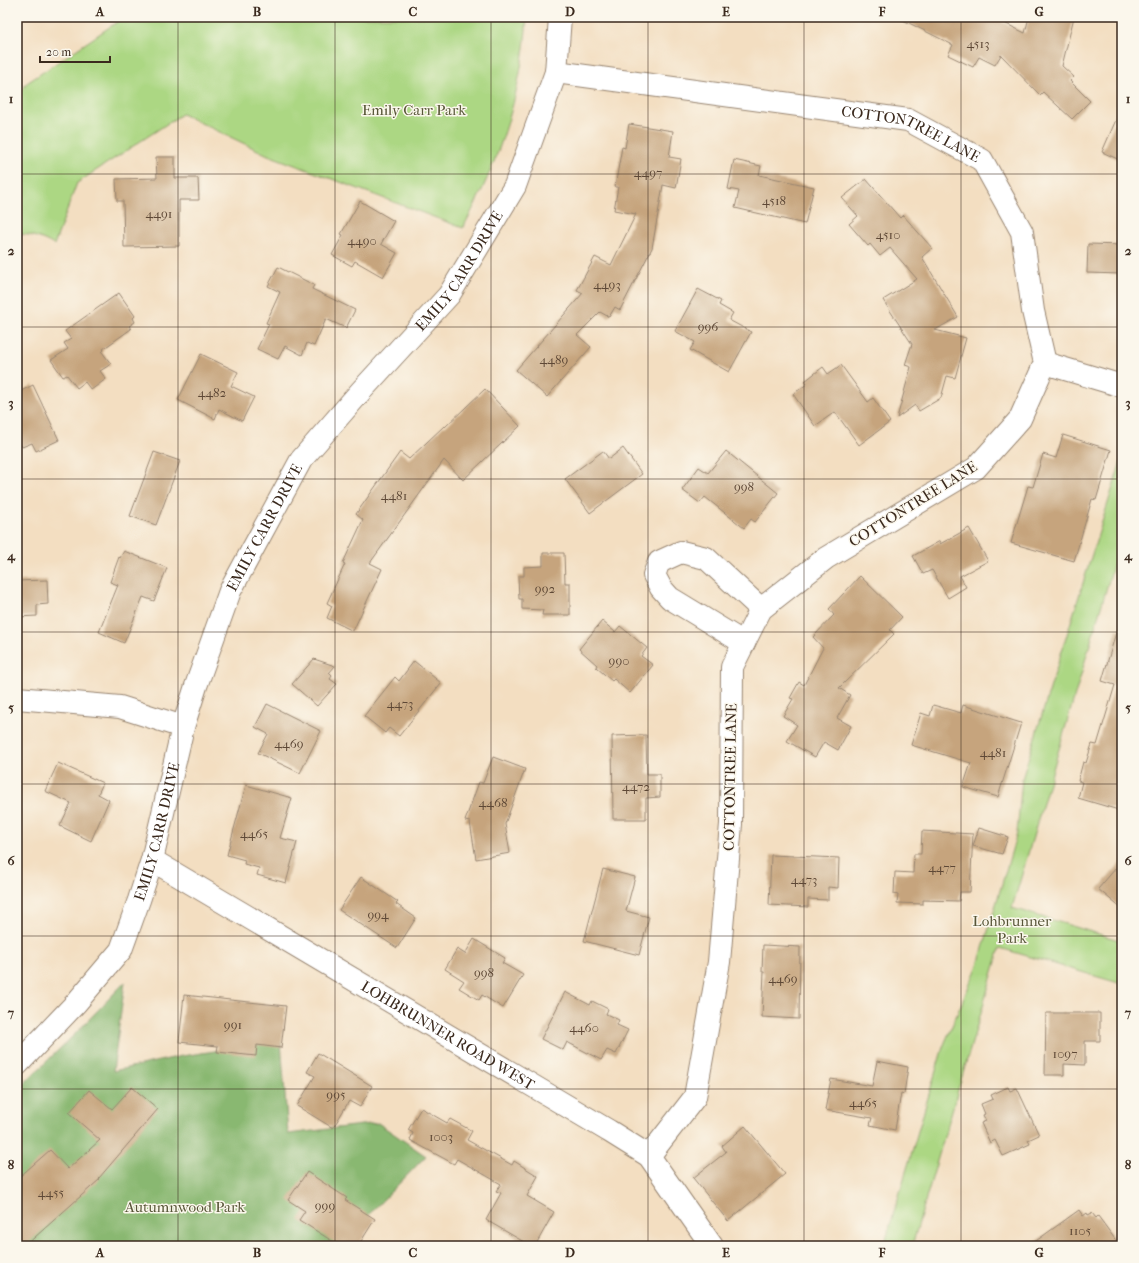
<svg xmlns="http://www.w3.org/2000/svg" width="1139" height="1263" viewBox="0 0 1139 1263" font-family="'IM FELL French Canon',serif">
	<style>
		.green { fill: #acd783; stroke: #748050 }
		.forest { fill: #89b871; stroke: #627148 }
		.building { fill: #c6a47d }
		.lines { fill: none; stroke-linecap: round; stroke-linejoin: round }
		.minor-casing { stroke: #978470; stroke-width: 24 }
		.tertiary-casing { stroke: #978470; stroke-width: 24 }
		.minor { stroke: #fff; stroke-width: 22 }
		.tertiary { stroke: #fff; stroke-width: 22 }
		.grid { fill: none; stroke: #3b2a1e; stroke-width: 1; stroke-opacity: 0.55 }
		.labels { text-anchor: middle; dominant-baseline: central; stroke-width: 3; stroke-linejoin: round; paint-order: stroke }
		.number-label { font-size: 13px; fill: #5e4836 }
		.park-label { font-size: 15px; fill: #575537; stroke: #fbf7ec }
		.street-label { font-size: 15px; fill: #3b2a1e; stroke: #fbf7ec }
		.neatline { fill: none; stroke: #3b2a1e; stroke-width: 1.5 }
		.grid-label { font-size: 13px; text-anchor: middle; font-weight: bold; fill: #3b2a1e }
	</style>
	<rect width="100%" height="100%" fill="#fbf7ec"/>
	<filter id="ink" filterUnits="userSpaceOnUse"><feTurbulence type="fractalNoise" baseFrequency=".025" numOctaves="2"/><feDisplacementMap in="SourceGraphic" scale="8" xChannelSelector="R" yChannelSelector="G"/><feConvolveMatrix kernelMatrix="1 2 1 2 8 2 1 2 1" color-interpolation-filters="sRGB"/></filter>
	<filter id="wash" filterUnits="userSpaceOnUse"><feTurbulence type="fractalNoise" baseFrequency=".012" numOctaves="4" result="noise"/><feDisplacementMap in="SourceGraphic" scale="16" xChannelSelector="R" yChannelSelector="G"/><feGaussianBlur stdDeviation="0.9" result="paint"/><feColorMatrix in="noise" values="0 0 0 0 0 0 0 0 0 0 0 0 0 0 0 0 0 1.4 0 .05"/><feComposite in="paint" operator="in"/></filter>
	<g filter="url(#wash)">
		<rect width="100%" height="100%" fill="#f3dec1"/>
		<!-- green -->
		<path class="green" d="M119,17H527C522,94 499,161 463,228L268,155L182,114L77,183L54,245C42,238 31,234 17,234V93L25,87L24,85L120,20Z
			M1122,458V536L1012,908L1122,941V984L1000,948L912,1246H884L943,1047L978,965L1017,833L1022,779Z"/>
		<!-- forest -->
		<path class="forest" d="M125,982L113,1071L182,1056L281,1041L288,1134L378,1123L426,1156L338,1246H17V1090L75,1034Z"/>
		<g id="blocks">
			<!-- building -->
			<path class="building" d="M897,17H992L1025,33L1029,17H1074L1062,66L1074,77L1070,81L1090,101L1072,119L1043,92L1040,95L1001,55L995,65L979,57L973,67L948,55L953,45Z
				M1122,106V161L1102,152Z
				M629,124L673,131L669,157L681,159L676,188L663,185L652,248L620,310L615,307L609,317L600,312L577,335L591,347L547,397L516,370L583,293L577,290L595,257L611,265L636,214L614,210L618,187H615L622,147L625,148Z
				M156,157H175V178H198L199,200H179V246L124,247L123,201H117L116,179L157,178Z
				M734,160L761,166L759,175L814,187L805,224L735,208L739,191L728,189Z
				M866,179L900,218L903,215L932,248L922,257L958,317L935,330L966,338L955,378L947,376L941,398L919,411L915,405L897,418L911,367L905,365L912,344L883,300L917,279L890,248L880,256L870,244L868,246L849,224L858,216L842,198Z
				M360,201L394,221L381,244L397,253L383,277L355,261L352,266L332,255L343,235L341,234Z
				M1088,244L1122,245V274L1087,273Z
				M278,267L314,285L312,289L355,310L346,328L326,319L314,346L307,343L302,355L285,346L278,359L257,349L269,324L266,323L280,292L268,286Z
				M698,289L721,301L719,305L733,313L729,320L751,332L729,372L690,350L695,342L675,331Z
				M119,293L135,316L133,318L135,322L129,326L131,329L103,349L104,350L102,352L111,364L100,371L106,379L91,390L85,382L77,388L67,375L63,377L51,360L68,349L64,343L71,339L65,331Z
				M201,354L238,372L231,386L254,397L242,421L219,409L215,419L178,400Z
				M841,365L868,402L873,398L890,422L859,445L835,412L815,426L793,394L807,384L805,381L823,367L828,374Z
				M33,385L59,440L36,451L32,443L22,447L17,437V393Z
				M485,389L520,426L463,480L444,460L370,563L382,569L353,631L327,618L332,606L327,603L345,564L343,563L363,520L356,514L400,452L409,459L444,426L445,427Z
				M1063,435L1111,450L1096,500L1092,499L1074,561L1011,543L1028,486L1033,487L1043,454L1056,458Z
				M623,448L642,474L590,513L565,479L603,451L609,459Z
				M726,451L778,493L755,522L751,519L744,528L705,497L700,503L682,490L699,467L708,473Z
				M154,452L180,461L156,525L130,516Z
				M969,528L988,561L960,576L966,587L948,598L932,570L923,574L913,556L940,541V544Z
				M124,551L167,568L154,601L143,597L124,643L99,632L118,585L110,582L119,557L120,558Z
				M543,553H564L565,583H570V615H542L543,610L522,609V599H519L518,576H524V567L543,566Z
				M860,576L902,617L890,630L894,634L839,688L850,695L837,718L851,726L838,750L824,742L815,757L787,741L797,725L783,716L793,699L790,698L799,682L804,685L823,648L813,637L834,615L829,609Z
				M47,580L48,604L37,605V616L17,617V581Z
				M602,621L615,632L620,626L647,648L641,656L653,665L630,693L614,679L612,681L596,667L597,665L579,649Z
				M1117,629L1122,630V811L1078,798L1082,782L1078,781L1083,762L1086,763L1092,744L1097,745L1115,685L1102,681Z
				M314,659L335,666L329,673L332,676L330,679L337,684L317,706L292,684Z
				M414,661L441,683L399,736L389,728L385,733L364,716L395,677L399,681Z
				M267,704L321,731L300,773L258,753L268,734L255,727Z
				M933,705L961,713L963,705L1021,723L998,797L963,787L971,763L911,745L921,713L930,716Z
				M646,735L647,774H660V797L646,798V819H613L612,736Z
				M493,757L525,769L505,824L510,853L476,859L470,822L465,821L479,782L483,783Z
				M58,763L103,783L98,794L109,800L91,841L60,826L71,803L45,791Z
				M246,785L292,798L280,838L297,842L286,883L257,875L259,868L244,864L245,860L227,855Z
				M979,828L1008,837L1002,854L973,846Z
				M922,831L973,834L970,892H960L959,901L923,900V904L897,903L898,895L894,894L895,872L913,873L914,854H921Z
				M771,855L839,858L838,888L828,887V900L808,899V907L769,905Z
				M1122,861V909L1098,889Z
				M603,869L635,877L626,911L649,917L639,955L584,941Z
				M361,877L398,902L396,904L416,918L397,948L339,910Z
				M474,939L505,958L502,963L523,975L503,1008L482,995L479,1000L459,988L464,981L445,969L457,949L465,954Z
				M763,945L800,947L799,1019L762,1017L764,972H762Z
				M565,992L590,1005L592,1001L608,1009L606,1014L619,1020L617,1025L628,1030L616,1054L607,1050L601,1060L567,1042L563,1050L541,1039Z
				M184,995L286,1006L281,1048L257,1045L256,1056L217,1052L218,1046L179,1042Z
				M1046,1013H1100V1041H1085V1065L1064,1064V1075H1045Z
				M318,1053L372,1086L360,1107L349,1101L333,1128L297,1106L315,1076L307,1072Z
				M877,1061L908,1067L904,1094L901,1093L895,1130L870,1125L872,1118L825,1110L831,1079L872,1086Z
				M132,1087L158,1109L99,1178L100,1179L25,1246H17V1179L50,1150L68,1169L100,1140L69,1113L89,1090L112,1109Z
				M1008,1087L1010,1091L1017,1088L1039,1135L1028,1140L1030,1144L1003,1156L995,1140L990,1143L981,1123L986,1121L983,1115L985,1114L981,1104L993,1099L991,1095Z
				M421,1108L447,1123L450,1119L472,1131L467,1140L512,1165L514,1161L538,1176L527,1196L554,1212L535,1246H531L486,1220L501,1193L496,1191L501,1184L457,1159L454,1164L410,1140L413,1133L408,1130Z
				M745,1126L785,1174L728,1221L693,1178L726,1152L722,1146Z
				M307,1172L347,1198L345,1200L375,1219L358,1246H340L299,1220L305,1211L288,1200Z
				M1079,1210L1083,1216L1087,1213L1088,1215L1092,1213L1096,1218L1098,1216L1120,1246H1029Z"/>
		</g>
	</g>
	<g filter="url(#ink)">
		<use href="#blocks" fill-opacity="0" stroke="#978470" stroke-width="1"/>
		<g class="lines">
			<!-- minor casing -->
			<g class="minor-casing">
				<g id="minor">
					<path id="s1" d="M556,72L908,120L982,160L1022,232L1033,311L1045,363L1020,419L976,468L826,558L761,609L732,667L731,824L719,962L695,1097L649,1156"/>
					<path d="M1045,363L1122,386"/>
					<path d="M744,643L670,598L661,588L654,575L659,562L681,552L706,558L761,609"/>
					<path d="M17,698L120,707L183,727"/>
					<path id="s2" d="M152,860L609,1131L649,1156L712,1246"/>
				</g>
			</g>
			<!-- tertiary casing -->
			<g class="tertiary-casing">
				<g id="tertiary">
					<path id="s3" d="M17,1065L76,1003L121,950L139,900L152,860L183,727L196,686L230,591L301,460L361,391L449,295L515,186L556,72L560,17"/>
				</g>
			</g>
			<!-- minor -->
			<use href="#minor" class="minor"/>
			<!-- tertiary -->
			<use href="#tertiary" class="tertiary"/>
		</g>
	</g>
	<!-- grid -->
	<path class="grid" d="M178,17V1246M335,17V1246M491,17V1246M648,17V1246M804,17V1246M961,17V1246M17,174H1122M17,327H1122M17,479H1122M17,632H1122M17,784H1122M17,936H1122M17,1089H1122"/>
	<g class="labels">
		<!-- number labels -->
		<g class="number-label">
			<text x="978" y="43">4513</text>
			<text x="648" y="172">4497</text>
			<text x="774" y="200">4518</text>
			<text x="159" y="213">4491</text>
			<text x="888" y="234">4510</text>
			<text x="362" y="240">4490</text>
			<text x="607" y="284">4493</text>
			<text x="708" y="326">996</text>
			<text x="554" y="359">4489</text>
			<text x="212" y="392">4482</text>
			<text x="744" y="486">998</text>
			<text x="394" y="495">4481</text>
			<text x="545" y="588">992</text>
			<text x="619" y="660">990</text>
			<text x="400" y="703">4473</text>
			<text x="289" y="743">4469</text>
			<text x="993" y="752">4481</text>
			<text x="636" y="786">4472</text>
			<text x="493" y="802">4468</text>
			<text x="254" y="833">4465</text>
			<text x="942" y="867">4477</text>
			<text x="804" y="879">4473</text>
			<text x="378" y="914">994</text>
			<text x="484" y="972">998</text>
			<text x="783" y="978">4469</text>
			<text x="233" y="1024">991</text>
			<text x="584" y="1027">4460</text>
			<text x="1065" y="1053">1097</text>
			<text x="336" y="1094">995</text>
			<text x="863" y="1102">4465</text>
			<text x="441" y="1136">1003</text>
			<text x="51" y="1192">4455</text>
			<text x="325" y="1205">999</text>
			<text x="1080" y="1230">1105</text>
		</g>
		<!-- park labels -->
		<g class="park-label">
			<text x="414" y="110">Emily Carr Park</text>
			<text x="1012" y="921">Lohbrunner<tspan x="1012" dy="17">Park</tspan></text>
			<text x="185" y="1207">Autumnwood Park</text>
		</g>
		<!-- street labels -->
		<g class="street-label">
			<text stroke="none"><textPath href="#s1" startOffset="362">COTTONTREE LANE</textPath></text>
			<text stroke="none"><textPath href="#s3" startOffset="927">EMILY CARR DRIVE</textPath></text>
			<text transform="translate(913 504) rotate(-32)">COTTONTREE LANE</text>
			<text stroke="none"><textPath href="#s3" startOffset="603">EMILY CARR DRIVE</textPath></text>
			<text transform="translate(730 777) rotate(-89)">COTTONTREE LANE</text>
			<text stroke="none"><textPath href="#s3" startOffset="279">EMILY CARR DRIVE</textPath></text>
			<text stroke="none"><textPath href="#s2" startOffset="344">LOHBRUNNER ROAD WEST</textPath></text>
		</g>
	</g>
	<!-- margin -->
	<rect width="1139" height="1263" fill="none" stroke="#fbf7ec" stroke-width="44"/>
	<!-- scale -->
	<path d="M40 56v6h70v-6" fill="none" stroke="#3b2a1e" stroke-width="2"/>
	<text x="46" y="56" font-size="12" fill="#3b2a1e" stroke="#fbf7ec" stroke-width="3" paint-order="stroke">20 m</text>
	<rect x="22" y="22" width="1095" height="1219" class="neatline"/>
	<g class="grid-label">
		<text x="100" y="16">A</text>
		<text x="257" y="16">B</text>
		<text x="413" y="16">C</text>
		<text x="570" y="16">D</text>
		<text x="726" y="16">E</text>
		<text x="882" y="16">F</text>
		<text x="1039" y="16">G</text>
		<text x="11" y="103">1</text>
		<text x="1128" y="103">1</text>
		<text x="11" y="255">2</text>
		<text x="1128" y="255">2</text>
		<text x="11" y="407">3</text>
		<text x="1128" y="407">3</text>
		<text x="11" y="560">4</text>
		<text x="1128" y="560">4</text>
		<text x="11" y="712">5</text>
		<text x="1128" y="712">5</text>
		<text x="11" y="865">6</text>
		<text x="1128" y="865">6</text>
		<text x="11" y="1017">7</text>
		<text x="1128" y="1017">7</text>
		<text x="11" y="1169">8</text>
		<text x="1128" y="1169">8</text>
		<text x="100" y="1257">A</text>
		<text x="257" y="1257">B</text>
		<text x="413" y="1257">C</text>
		<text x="570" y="1257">D</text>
		<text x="726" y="1257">E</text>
		<text x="882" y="1257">F</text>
		<text x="1039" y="1257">G</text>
	</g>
</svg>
